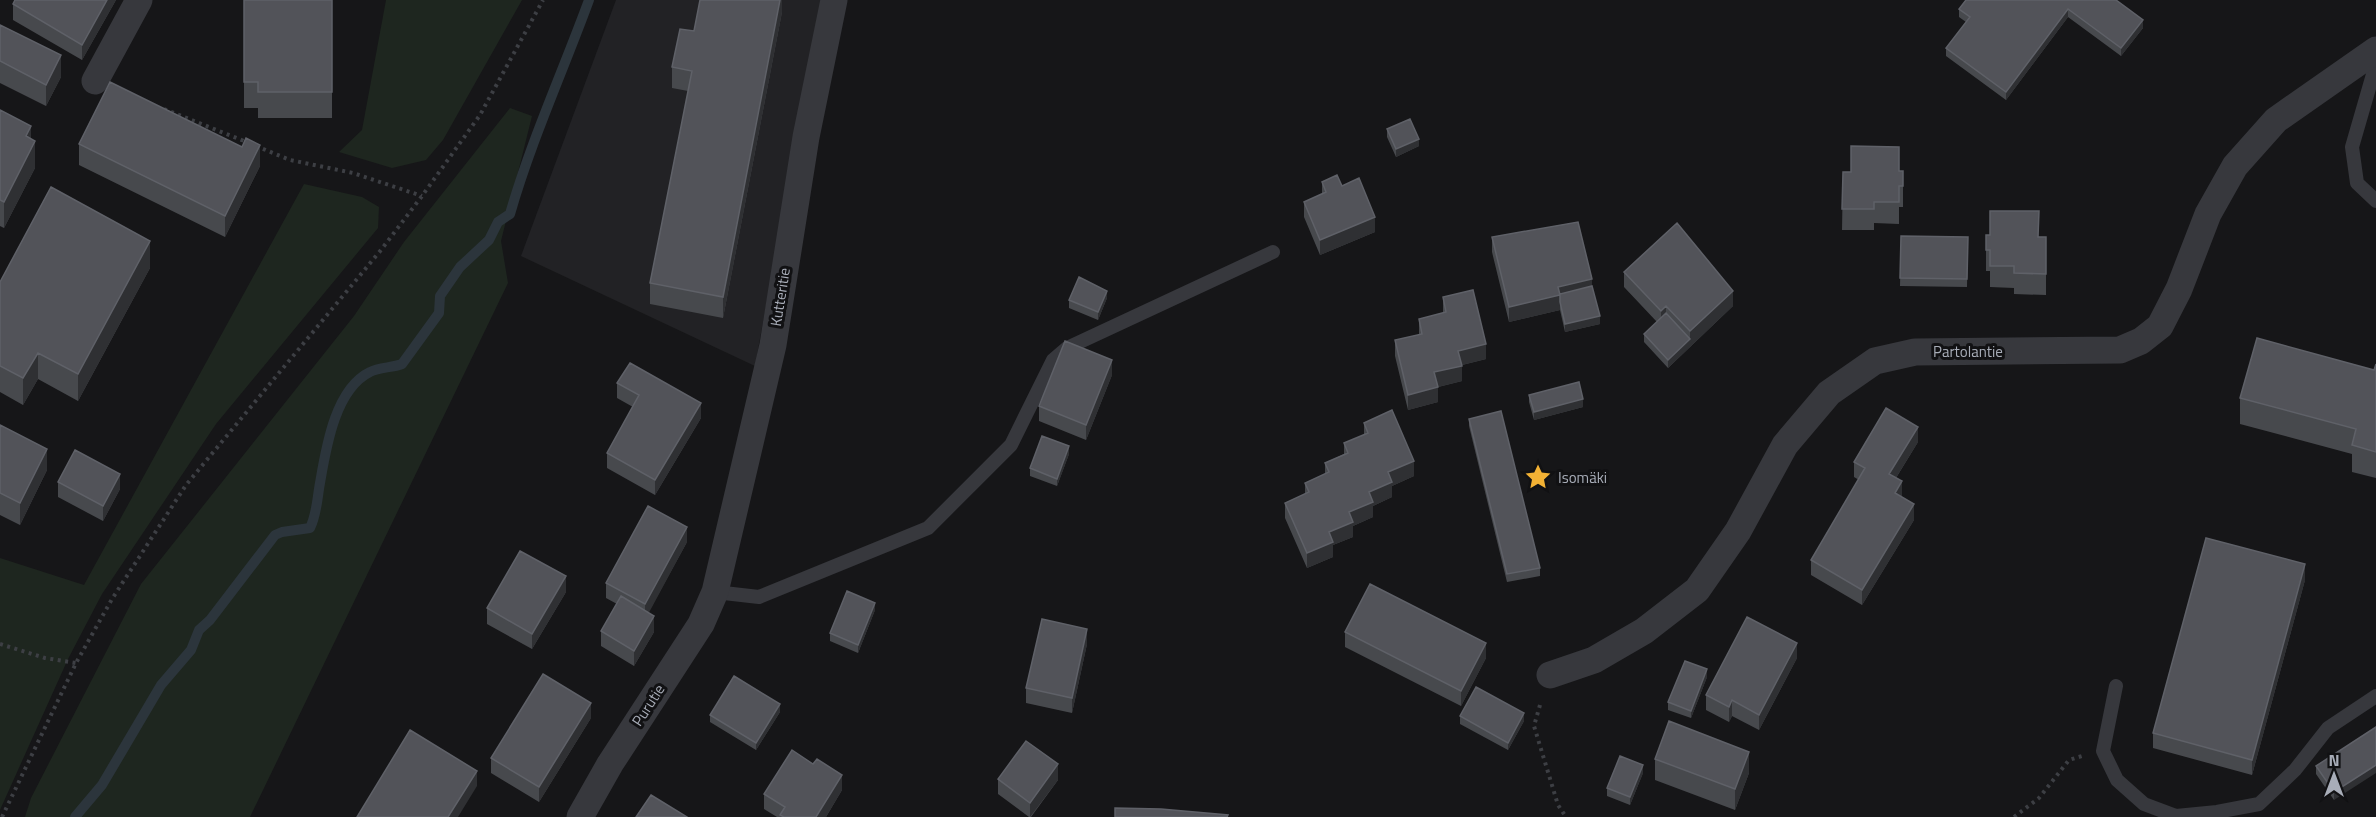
<svg xmlns="http://www.w3.org/2000/svg" width="2376" height="817" viewBox="0 0 2376 817" font-family="'Titillium Web',sans-serif">
	<style>
		.built { fill: #222225 }
		.green { fill: #1e261f }
		.lines { fill: none; stroke-linecap: round; stroke-linejoin: round }
		.stream { stroke: #2c353c; stroke-width: 10 }
		.path { stroke: #3d3f44; stroke-width: 4; stroke-dasharray: 3 4.5; stroke-linecap: butt }
		.service { stroke: #37383d; stroke-width: 14 }
		.minor { stroke: #37383d; stroke-width: 27 }
		.wall { fill: #47494d }
		.shaded-wall { fill: #2f3033 }
		.building { fill: #525359; stroke: #5f6168; stroke-width: 1.5 }
		.labels { text-anchor: middle; dominant-baseline: central; stroke-width: 6; stroke-linejoin: round; paint-order: stroke }
		.street-label { font-size: 15px; fill: #a8adb8; stroke: #111113 }
		.poi-label { font-size: 15px; fill: #a8adb8; stroke: #111113; text-anchor: start }
	</style>
	<rect width="100%" height="100%" fill="#161618"/>
	<!-- built -->
	<path class="built" d="M616,0H822L755,366L521,256Z"/>
	<!-- green -->
	<path class="green" d="M386,0H522L443,140L426,160L392,168L339,152L362,130Z
		M510,108L532,116L501,241L508,283L250,817H25L31,798L141,584L354,316L404,242Z
		M304,184L362,197L379,207L378,228L216,424L102,594L68,659L0,810V558L84,585Z"/>
	<g class="lines">
		<!-- stream -->
		<path class="stream" d="M75,817L102,785L161,685L191,650L199,630L210,620L275,535L282,532L310,528C317,514 317,499 320,483C326,448 335,389 370,372C379,367 392,368 402,364L439,313L440,296L460,267L489,240L498,222L510,214C531,141 563,71 589,0"/>
		<!-- path -->
		<path class="path" d="M164,109L249,143
			M256,146L290,160L353,173L422,196
			M0,644L45,658L76,663
			M1540,705L1534,726L1558,805L1566,817
			M2,817L76,663L112,599L186,485L381,250L422,196L480,115L543,0
			M2014,817L2039,798L2069,760L2082,756"/>
		<!-- service -->
		<path class="service" d="M2376,64L2352,147L2357,183L2376,201
			M715,592L759,597L928,528L1011,445L1053,360L1067,348L1273,252
			M2116,686L2103,751L2117,780L2144,804L2176,816L2217,812L2259,804L2295,770L2328,728L2376,696"/>
		<!-- minor -->
		<path class="minor" d="M95,81L139,0
			M1550,675L1594,660L1644,631L1697,590L1738,531L1785,445L1829,393L1875,361L1915,352L2120,350L2141,341L2160,326L2179,289L2208,214L2235,166L2276,120L2376,50
			M580,817L610,764L701,624L715,592L773,345L806,137L834,0"/>
	</g>
	<!-- wall -->
	<path class="wall" d="M116,0L82,60L13,20V4Z
		M244,0H332V118H258V108H244Z
		M782,0V12L723,318L650,304V283L688,91L672,88V67L694,31Z
		M2116,0L2143,28L2121,56L2068,17L2006,100L1946,56V48L1966,22L1959,17V9Z
		M0,25L61,77L46,106L0,83Z
		M0,110L31,139L35,168L4,228L0,226Z
		M1387,129L1419,146L1396,157L1387,137Z
		M79,144L260,166L225,237L79,165Z
		M1903,171V207H1899V224L1874,223V230H1842L1843,172Z
		M1322,182L1342,186L1375,232L1320,255L1304,217V202L1322,194Z
		M1986,235L2046,237V295L2014,294V288L1990,287V271H1986Z
		M1901,236L1968,237L1967,287L1900,286Z
		M1492,237L1592,286L1600,324L1565,332L1560,310L1509,322L1492,252Z
		M150,268L78,401L38,379L23,405L0,392V282Z
		M1624,272L1733,306L1668,368L1644,342V334L1657,322L1624,287Z
		M1443,297L1486,359L1462,365V381L1438,387V402L1408,410L1395,356V340L1419,335V319L1443,313Z
		M1107,298L1098,320L1069,308V300Z
		M2376,364V478L2352,472V454L2240,424V398L2374,370Z
		M1112,375L1086,440L1039,421V406Z
		M617,383L701,418L655,495L607,468V453L633,407L617,398Z
		M1529,395L1583,407L1534,420L1529,402Z
		M1469,419L1540,568V576L1507,582L1469,426Z
		M1364,423L1414,476L1392,486V497L1373,506V517L1353,526V537L1333,545V557L1307,568L1285,518V503L1305,494V483L1325,474V463L1344,454V443L1364,435Z
		M0,425L47,470L20,525L0,515Z
		M1918,442L1896,478L1901,497L1914,520L1862,605L1811,575V560L1859,480L1854,477V462Z
		M1069,454L1057,486L1030,476V468Z
		M58,482L120,489L103,521L58,497Z
		M687,542L648,613L654,632L634,666L601,646V631L617,604L606,598V583Z
		M2305,580L2252,775L2153,748V733Z
		M566,592L532,649L487,624V608Z
		M875,610L858,653L830,641V633Z
		M1345,632L1486,658L1461,706L1345,647Z
		M1087,644L1072,713L1026,703V688Z
		M1797,658L1759,730L1732,716L1729,722L1706,710V695Z
		M1707,677L1691,718L1668,710V702Z
		M780,712L756,750L710,722V715Z
		M1460,716L1524,721L1508,750L1460,724Z
		M591,718L539,802L491,773V758Z
		M2376,727L2334,800L2316,774V766Z
		M1655,759L1749,773L1735,810L1655,780Z
		M1643,773L1630,805L1607,796V788Z
		M998,779L1058,780L1031,817H1029L998,794Z
		M842,790L826,817H777L764,809V794Z"/>
	<!-- shaded-wall -->
	<path class="shaded-wall" d="M107,0H116L82,60V45Z
		M780,0H782V12L723,318V297Z
		M2068,9V17L2006,100V92Z
		M2143,20V28L2121,56V48Z
		M61,55V77L46,106V85Z
		M31,126V150L35,141V168L4,228V202L26,136Z
		M1419,139V146L1396,157V149Z
		M260,145V166L225,237V216Z
		M1375,217V232L1320,255V240Z
		M150,241V268L78,401V374Z
		M1592,279V294L1560,302V310L1509,322V307L1558,287Z
		M1107,291V298L1098,320V312Z
		M1733,291V306L1668,368V360L1690,339V331Z
		M1666,306V321L1661,326V311Z
		M1600,316V324L1565,332V324Z
		M1486,344V359L1458,366V351Z
		M38,353V379L23,405V378Z
		M1112,360V375L1086,440V425Z
		M1462,366V381L1434,388V372Z
		M1438,387V402L1408,410V395Z
		M1583,399V407L1534,420V412Z
		M701,403V418L655,495V480Z
		M1918,427V442L1889,489V474Z
		M1069,446V454L1057,486V479Z
		M47,449V470L20,525V503Z
		M1414,461V476L1392,486V497L1373,506V517L1353,526V537L1333,545V557L1307,568V553L1388,472Z
		M120,474V489L103,521V506Z
		M1902,481V496L1895,508V493Z
		M1914,504V520L1862,605V590Z
		M687,527V542L645,620V604Z
		M2305,564V580L2252,775V760Z
		M566,576V592L532,649V634Z
		M875,603V610L858,653V645Z
		M654,616V632L634,666V651Z
		M1087,629V644L1072,713V698Z
		M1486,643V658L1461,706V691Z
		M1797,643V658L1759,730V715Z
		M1707,669V677L1691,718V711Z
		M1732,700V716L1729,722V707Z
		M591,703V718L539,802V787Z
		M780,704V712L756,750V743Z
		M1524,713V721L1508,750V743Z
		M1749,752V773L1735,810V789Z
		M1058,764V780L1030,817V803Z
		M1643,765V773L1630,805V797Z
		M2376,765V773L2334,800V792Z
		M477,771V786L458,817H448Z
		M842,775V790L826,817H816Z"/>
	<!-- building -->
	<path class="building" d="M15,0H107L82,45L13,4Z
		M244,0H332V92H258V82H244Z
		M700,0H780L723,297L650,283L692,71L672,67L680,29L694,31Z
		M1966,0H2116L2143,20L2121,48L2068,9L2006,92L1946,48L1970,17L1959,9Z
		M0,25L61,55L46,85L0,61Z
		M110,82L242,147L246,138L260,145L225,216L79,144Z
		M0,110L31,126L26,136L35,141L4,202L0,200Z
		M1410,119L1419,139L1396,149L1387,129Z
		M1851,146L1899,147V171H1903V186H1899V202H1874V209H1842L1843,172H1851Z
		M1337,175L1342,186L1359,178L1375,217L1320,240L1304,202L1326,192L1322,182Z
		M51,187L150,241L78,374L38,353L23,378L0,366V282Z
		M1990,211H2039L2038,237H2046V274L2014,273V266H1990V250H1986V235H1990Z
		M1578,222L1592,279L1558,287L1560,295L1509,307L1492,237Z
		M1677,223L1733,291L1690,331L1666,306L1661,311L1624,272Z
		M1901,236L1968,237L1967,279L1900,278Z
		M1079,277L1107,291L1098,312L1069,300Z
		M1592,286L1600,316L1565,324L1560,302V294Z
		M1473,290L1486,344L1458,351L1462,366L1434,372L1438,387L1408,395L1395,340L1422,334L1419,319L1446,312L1443,297Z
		M1666,313L1690,339L1668,360L1644,334Z
		M2257,338L2374,370L2376,364V452L2352,445L2356,429L2240,398Z
		M1065,341L1112,360L1086,425L1039,406Z
		M630,363L701,403L655,480L607,453L639,395L617,383Z
		M1579,382L1583,399L1534,412L1529,395Z
		M1886,408L1918,427L1889,474L1902,481L1895,493L1914,504L1862,590L1811,560L1865,468L1854,462Z
		M1392,410L1414,461L1388,472L1392,482L1369,492L1373,502L1349,512L1353,522L1329,532L1333,542L1307,553L1285,503L1309,492L1305,483L1329,472L1325,463L1348,453L1344,443L1368,433L1364,423Z
		M1501,411L1540,568L1507,574L1469,419Z
		M0,425L47,449L20,503L0,493Z
		M1042,436L1069,446L1057,479L1030,468Z
		M75,450L120,474L103,506L58,482Z
		M648,506L687,527L645,604L606,583Z
		M2206,538L2305,564L2252,760L2153,733Z
		M520,551L566,576L532,634L487,608Z
		M1370,584L1486,643L1461,691L1345,632Z
		M847,591L875,603L858,645L830,633Z
		M621,596L654,616L634,651L601,631Z
		M1747,617L1797,643L1759,715L1732,700L1729,707L1706,695Z
		M1042,619L1087,629L1072,698L1026,688Z
		M1685,661L1707,669L1691,711L1668,702Z
		M543,674L591,703L539,787L491,758Z
		M734,676L780,704L756,743L710,715Z
		M1476,687L1524,713L1508,743L1460,716Z
		M1669,721L1749,752L1735,789L1655,759Z
		M2376,727V765L2334,792L2316,766Z
		M410,730L477,771L448,817H357Z
		M1026,741L1058,764L1030,803L998,779Z
		M792,750L813,764L817,759L842,775L816,817H784L780,815L785,807L764,794Z
		M1620,756L1643,765L1630,797L1607,788Z
		M651,795L687,817H636Z
		M1115,808L1161,809L1228,815L1227,817H1115Z"/>
	<!-- icons -->
	<defs>
		<g id="sight-bare" transform="scale(2.07)"><path d="M0-6L1.8-2.2L6-1.7L2.9 1.2L3.7 5.4L0 3.3L-3.7 5.4L-2.9 1.2L-6-1.7L-1.8-2.2Z" fill="#f2b134" stroke="#111113" stroke-width="2.5" paint-order="stroke"/></g>
	</defs>
	<g fill-rule="evenodd">
		<use href="#sight-bare" x="1538" y="477"/>
	</g>
	<g class="labels">
		<!-- street labels -->
		<g class="street-label">
			<text transform="translate(780 297) rotate(-81)">Kutteritie</text>
			<text x="1968" y="351">Partolantie</text>
			<text transform="translate(648 705) rotate(-57)">Purutie</text>
		</g>
		<!-- poi labels -->
		<g class="poi-label">
			<text x="1558" y="477">Isomäki</text>
		</g>
	</g>
	<!-- north arrow -->
	<g transform="translate(2334 775)" stroke="#111113" stroke-width="4.5" paint-order="stroke">
	<path d="M0-4.5L10 22L0 15L-10 22Z" fill="#a8adb8"/>
	<text y="-9" font-size="16" font-weight="bold" text-anchor="middle" fill="#a8adb8">N</text>
	</g>
</svg>
